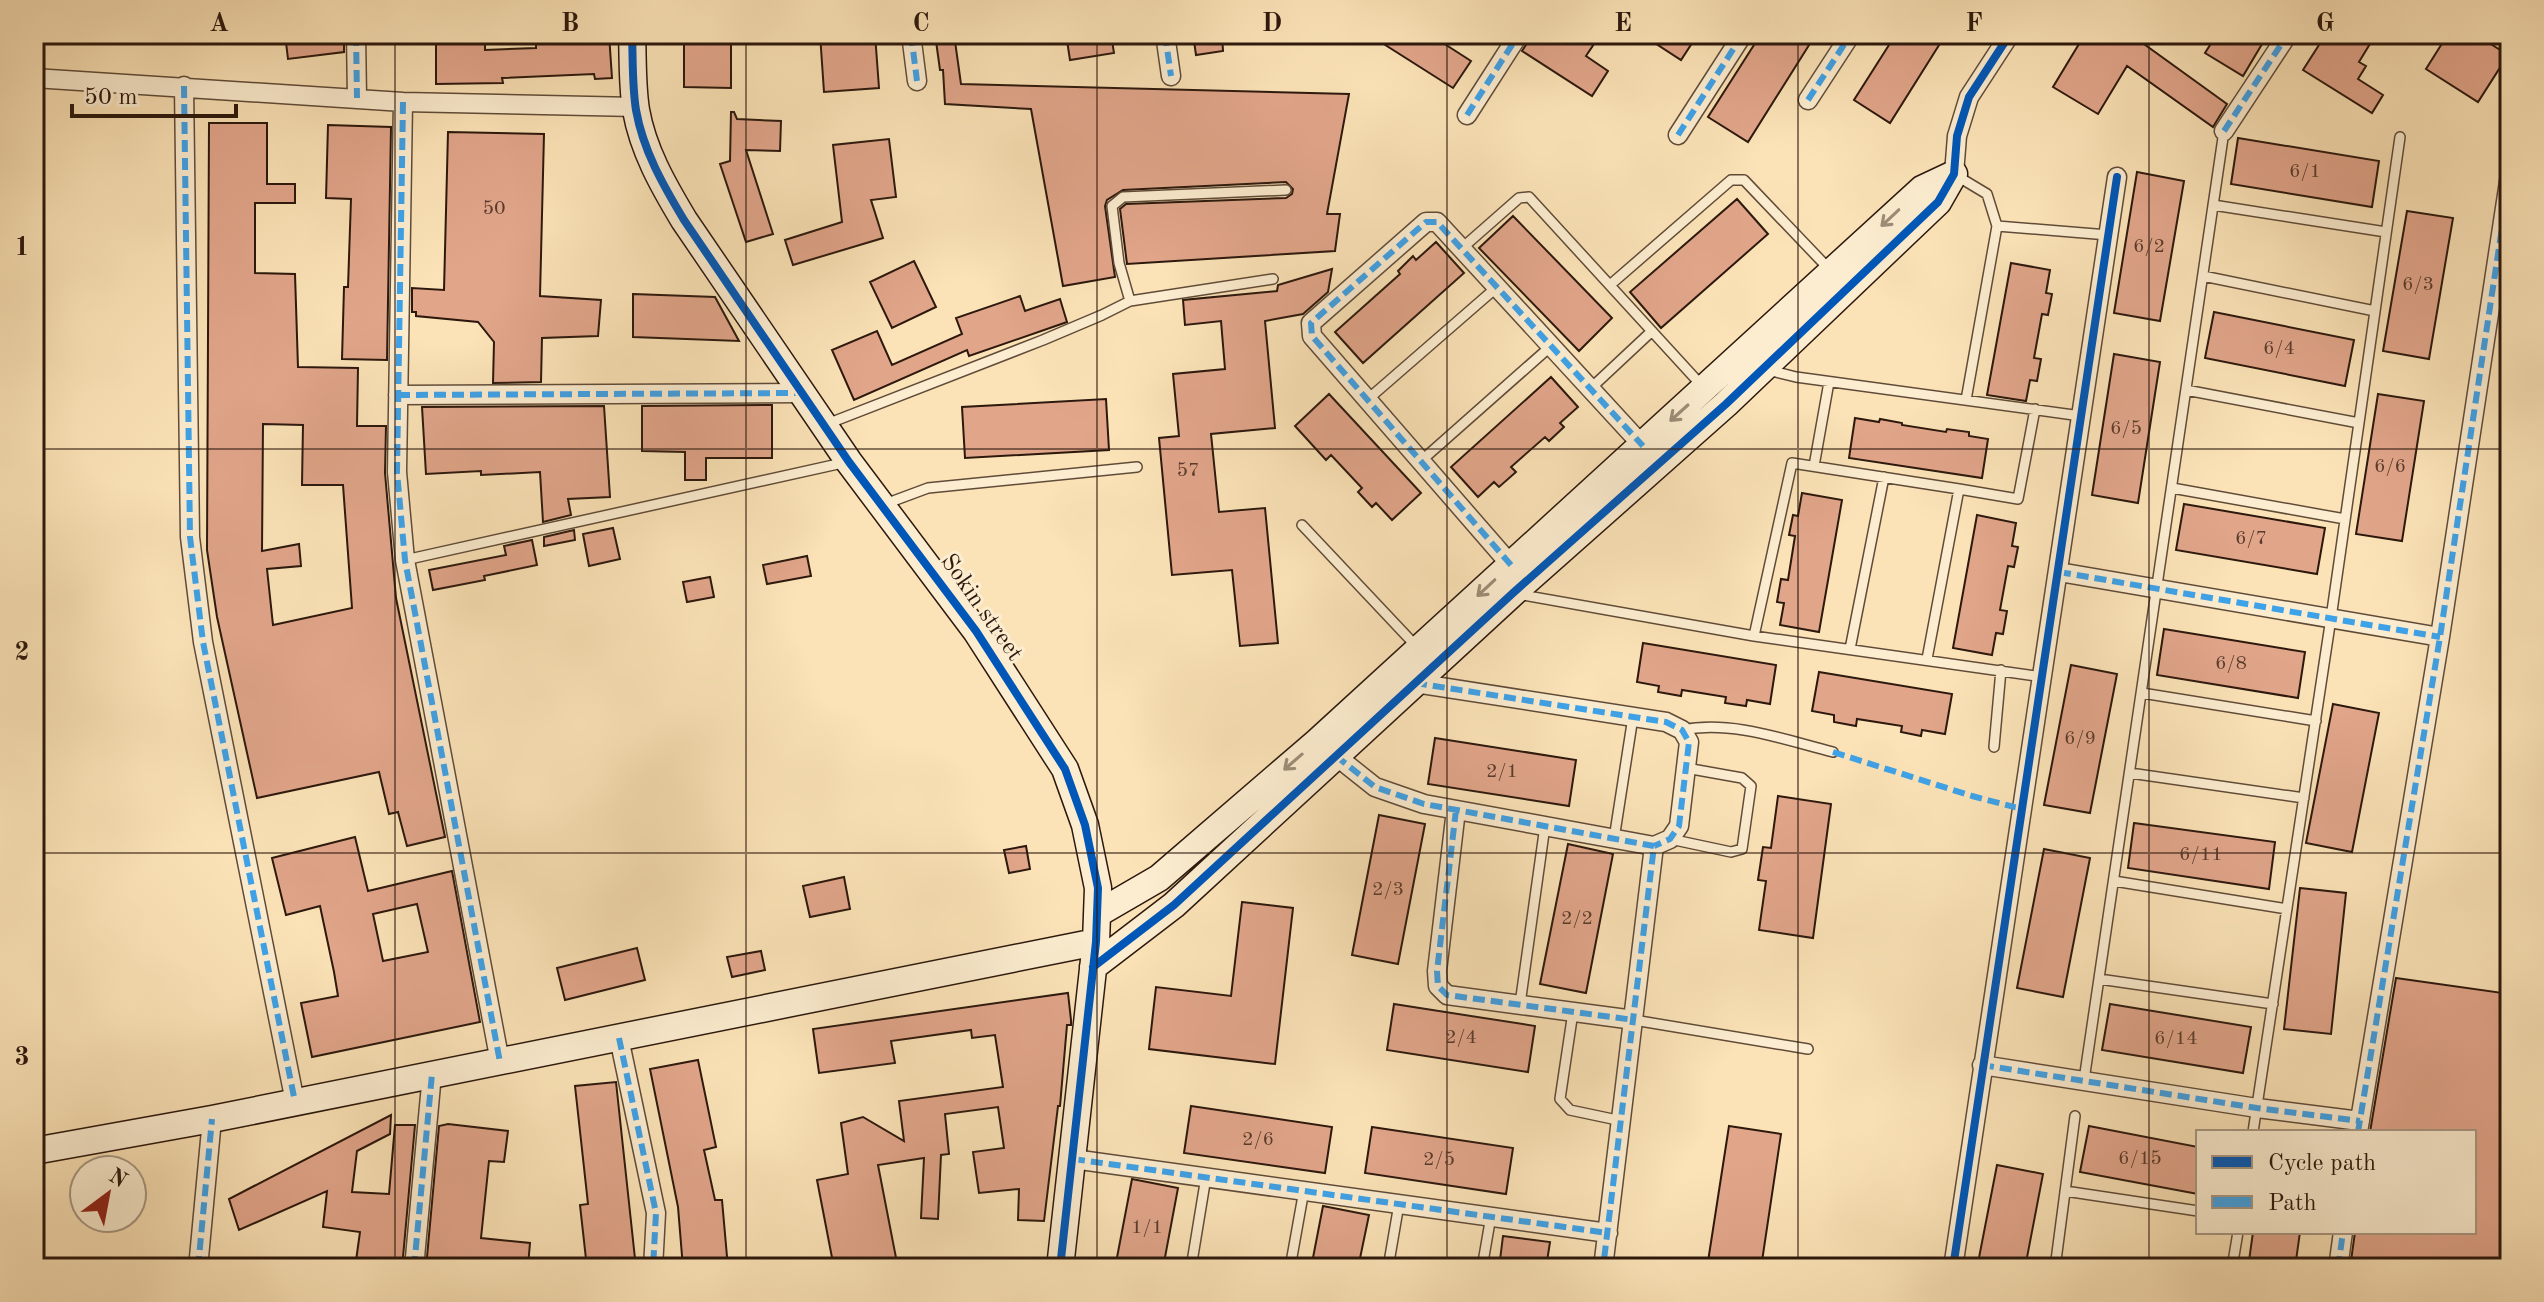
<svg xmlns="http://www.w3.org/2000/svg" width="2544" height="1302" viewBox="0 0 2544 1302" font-family="'Old Standard TT',serif">
	<style>
		.building { fill: #e1a58a; stroke: #2c180d; stroke-width: 2; fill-rule: evenodd }
		.lines { fill: none; stroke-linecap: round; stroke-linejoin: round }
		.lane-casing { stroke: #604b38; stroke-width: 12 }
		.street-casing { stroke: #604b38; stroke-width: 21 }
		.secondary-casing { stroke: #2c180d; stroke-width: 29 }
		.lane { stroke: #fcedd0; stroke-width: 9 }
		.street { stroke: #fcedd0; stroke-width: 18 }
		.secondary { stroke: #fcedd0; stroke-width: 26 }
		.quiet { stroke: #3ea2e9; stroke-width: 6; stroke-dasharray: 12 6; stroke-linecap: butt }
		.cycleway-casing { stroke: #fcedd0; stroke-width: 13 }
		.cycleway { stroke: #0057b8; stroke-width: 8 }
		.oneway { stroke: #9e8d78 }
		.grid { fill: none; stroke: #2c180d; stroke-width: 2; stroke-opacity: 0.55 }
		.labels { text-anchor: middle; dominant-baseline: central; stroke-width: 6; stroke-linejoin: round; paint-order: stroke }
		.number-label { font-size: 20px; fill: #593b2c }
		.street-label { font-size: 24px; fill: #2c180d; stroke: #fcedd0 }
		.neatline { fill: none; stroke: #2c180d; stroke-width: 3 }
		.grid-label { font-size: 26px; text-anchor: middle; font-weight: bold; fill: #2c180d }
	</style>
	<rect width="100%" height="100%" fill="#fbe3b7"/>
	<filter id="stains"><feTurbulence type="fractalNoise" baseFrequency=".0025" numOctaves="4"/><feColorMatrix values="0 0 0 0 .2 0 0 0 0 .09 0 0 0 0 .02 0 0 0 .5 -.17"/></filter>
	<radialGradient id="worn" r=".72"><stop offset=".6" stop-color="#630" stop-opacity="0"/><stop offset="1" stop-color="#630" stop-opacity=".3"/></radialGradient>
	<!-- building -->
	<path class="building" d="M285,34H344V52L288,59Z
		M436,34H485V50L536,48V34H561V37L609,34L612,78L595,79L594,74L502,78L503,83L436,84Z
		M684,34H731V88L684,87Z
		M820,34H875L879,88L824,92Z
		M935,34H954L961,84L1349,94L1327,214H1340L1335,251L1127,264L1120,209L1126,204L1286,198L1292,194L1293,189L1286,182L1123,190L1107,200L1105,206L1115,277L1063,286L1031,109L945,104L943,70H940Z
		M1066,34H1111L1114,53L1070,60Z
		M1193,34H1222L1223,51L1196,55Z
		M1368,34H1429L1471,61L1453,88Z
		M1533,34H1586L1596,41L1586,56L1608,71L1592,96L1522,51Z
		M1641,34H1698L1681,60Z
		M1761,34H1816L1748,142L1708,117Z
		M1896,34H1946L1890,123L1854,100Z
		M2085,34H2130L2227,104L2213,127L2127,66L2098,114L2053,87Z
		M2217,34H2268L2243,76L2205,53Z
		M2326,34H2376L2359,62L2366,66L2358,79L2383,95L2372,113L2303,70Z
		M2448,34H2475L2508,55L2478,102L2426,69Z
		M731,112H734L737,119L781,121L780,151L746,150L773,234L746,242L720,164L730,161Z
		M209,123H267V184H295V203H255V273L295,274L298,367L358,368L357,426H386L385,473L396,598L445,837L407,846L398,812L389,814L379,772L257,798L217,617L207,550ZM263,424L303,425L302,485H343L352,608L273,625L267,569L301,566L299,544L262,551Z
		M328,125L391,127L387,360L342,359L344,287H348L351,199L326,198Z
		M448,132L544,134L540,296L601,300L598,336L542,338L541,382L493,383L494,342L478,322L416,316V312H412V288L444,290Z
		M2238,138L2379,161L2372,207L2231,184Z
		M889,139L896,197L871,200L883,238L793,265L785,240L842,222L833,145Z
		M2137,172L2184,181L2160,321L2114,313Z
		M1737,199L1768,234L1661,328L1630,292Z
		M2407,211L2453,218L2429,359L2383,351Z
		M1513,216L1612,318L1579,351L1479,248Z
		M1436,242L1464,273L1363,363L1335,332L1400,274L1398,271L1413,256L1416,260Z
		M914,261L936,307L892,328L870,282Z
		M2011,263L2050,270L2046,293L2052,294L2048,315L2042,314L2034,358L2041,359L2037,381L2030,380L2026,401L1987,395Z
		M1332,269L1328,292L1303,314L1265,321L1275,428L1211,434L1219,512L1265,508L1278,643L1240,646L1232,570L1172,575L1159,438L1179,436L1173,374L1225,369L1221,321L1185,325L1183,300L1277,291L1278,285Z
		M633,294L715,297L739,341L633,337Z
		M1020,296L1025,311L1060,299L1067,322L969,356L967,350L854,400L832,350L877,331L892,365L962,334L956,318Z
		M2214,312L2354,340L2345,386L2205,358Z
		M2114,354L2160,362L2138,503L2092,495Z
		M1551,377L1578,407L1560,423L1564,427L1549,441L1545,437L1511,467L1516,472L1499,487L1494,482L1478,497L1451,467Z
		M1329,394L1421,493L1392,520L1376,503L1372,507L1358,492L1362,488L1331,455L1326,460L1295,426Z
		M2378,394L2424,401L2402,541L2356,534Z
		M1106,399L1109,450L965,458L962,407Z
		M772,405V458H706V480H685V452L642,451V406Z
		M604,406L610,497L568,499L571,515L543,522L540,472L481,475V471L426,474L422,407Z
		M1855,418L1879,422L1880,419L1902,423V425L1946,432L1947,429L1969,432V436L1988,439L1982,478L1849,458Z
		M1802,493L1842,500L1819,632L1780,625L1784,603L1777,602L1781,579L1788,580L1795,536L1789,535L1793,515L1798,516Z
		M2184,504L2325,528L2317,574L2176,550Z
		M1977,515L2016,523L2012,546L2018,547L2014,567L2008,566L2000,610L2007,611L2003,634L1996,633L1992,655L1953,648Z
		M613,528L620,559L589,566L583,534Z
		M574,530L575,540L544,546V537Z
		M532,540L537,565L484,576L485,580L433,590L429,570L506,555L504,546Z
		M807,556L811,576L767,584L763,565Z
		M710,577L714,597L687,602L683,582Z
		M2164,629L2305,652L2298,698L2157,675Z
		M1643,643L1776,665L1770,704L1747,700L1746,706L1725,703L1726,697L1682,690L1681,696L1658,692L1659,686L1637,682Z
		M2071,665L2117,674L2090,813L2044,805Z
		M1819,672L1952,694L1945,734L1922,730L1921,736L1901,732L1902,726L1857,719L1856,726L1834,722V715L1812,711Z
		M2333,704L2379,713L2352,852L2306,843Z
		M1435,738L1576,760L1569,806L1428,784Z
		M1778,796L1831,804L1813,938L1759,930L1766,881L1758,880L1763,847L1771,848Z
		M1379,815L1425,824L1398,964L1352,955Z
		M2134,823L2275,842L2269,889L2128,868Z
		M355,837L368,891L452,871L480,1022L312,1057L301,1003L338,996L334,972L320,906L286,915L272,858ZM417,904L428,952L383,961L373,914Z
		M1568,844L1613,854L1586,993L1540,984Z
		M1026,846L1030,869L1009,873L1004,850Z
		M2044,849L2090,858L2063,997L2017,988Z
		M844,877L850,909L810,917L803,886Z
		M2300,888L2346,893L2331,1034L2284,1029Z
		M1242,902L1293,908L1275,1064L1149,1049L1156,987L1231,996Z
		M637,948L645,980L565,1000L557,968Z
		M761,951L765,970L732,977L727,957Z
		M2396,978L2510,994V1268H2350L2355,1232H2474V1132H2370Z
		M1068,993L1071,1020V1025H1067L1060,1106H1058L1044,1221L1018,1220L1019,1189L979,1193L973,1152L1004,1148L998,1107L945,1114L949,1154L941,1155L938,1219L921,1218L924,1158L878,1165L898,1268H834L817,1180L848,1174L841,1123L863,1117L904,1141L899,1101L1003,1087L995,1035L972,1038L971,1030L891,1041L895,1063L819,1073L813,1029Z
		M1394,1004L1535,1026L1528,1072L1387,1050Z
		M2110,1004L2251,1027L2243,1073L2102,1050Z
		M698,1060L716,1147L704,1150L715,1200H722L728,1268H683L678,1207L650,1069Z
		M616,1082L636,1268H587L580,1205L588,1204L575,1086Z
		M1191,1106L1332,1127L1325,1173L1184,1153Z
		M391,1115L390,1134L357,1151L352,1192L389,1194L395,1125H415L402,1268H355L360,1232L323,1227L327,1191L239,1230L229,1199Z
		M448,1124L508,1131L504,1162L489,1161L481,1238L530,1243L528,1266L490,1261L489,1268H426L439,1126Z
		M1729,1126L1781,1134L1761,1268H1707Z
		M2089,1126L2198,1147V1194L2080,1172Z
		M1372,1127L1513,1148L1506,1194L1365,1173Z
		M1997,1165L2043,1174L2025,1268H1977Z
		M1132,1179L1178,1188L1163,1268H1115Z
		M1323,1206L1369,1215L1358,1268H1311Z
		M2253,1232H2300L2295,1268H2248Z
		M1503,1236L1550,1242L1546,1268H1499Z"/>
	<g class="lines">
		<!-- lane casing -->
		<g class="lane-casing">
			<path id="lane" d="M1957,176L1987,194L1997,226
				M2213,205L2386,232
				M1461,249L1519,198L1529,197L1703,387
				M2203,276L2375,311
				M1610,285L1731,180H1744L1829,269
				M1130,301L1119,263L1112,206L1123,197L1286,190
				M1768,370L1796,377L2081,416
				M1590,389L1652,331
				M2186,390L2359,423
				M1367,400L1497,287
				M1966,400L1997,226L2108,235
				M827,424L1043,340L1102,315L1130,301L1273,279
				M1421,461L1551,346
				M1814,466L1829,382
				M2172,488L2345,519
				M1959,489L2018,499L2035,409
				M885,504L928,488L1137,467
				M1302,525L1417,647
				M405,560L847,462
				M1517,594L1754,636L2043,677
				M1754,636L1792,463L1959,489L1927,659
				M1850,649L1884,477
				M2142,693L2316,721
				M1682,730C1732,720 1785,740 1833,752
				M1994,747L2001,670
				M2130,773L2304,798
				M1614,839L1633,717
				M1670,839L1731,852L1742,849L1751,786L1742,778L1686,768
				M2114,881L2287,909
				M2099,979L2273,1004
				M1520,1004L1545,826
				M1573,1012L1560,1099L1570,1110L1622,1121
				M1634,1020L1808,1049
				M2084,1080L2224,131
				M2253,1132L2331,618L2400,137
				M2065,1191L2198,1211
				M1191,1268L1206,1177
				M1290,1268L1304,1190
				M1388,1268L1399,1204
				M1482,1268L1491,1216
				M2055,1268L2075,1116
				M2232,1268L2238,1232"/>
		</g>
		<!-- street casing -->
		<g class="street-casing">
			<path id="street" d="M356,34L357,98
				M911,34L917,81
				M1165,34L1171,76
				M34,78L403,102L636,107
				M184,86L190,537L203,642L295,1102
				M1808,100L1851,34
				M403,102L397,472L405,560L500,1062
				M1467,115L1519,34
				M2224,131L2288,34
				M1678,135L1743,34
				M1954,174L1957,136L1969,97L2010,34
				M398,395L801,393
				M1511,565L1312,336L1311,323L1426,222H1437L1643,446
				M2059,572L2440,637
				M1415,683L1666,722L1682,730L1689,742L1679,826L1670,839L1654,846
				M1336,756L1375,787L1424,804L1654,846L1603,1268
				M1456,810L1437,971L1438,986L1447,995L1634,1020
				M619,1038L656,1213L653,1268
				M1982,1065L2257,1108L2360,1121
				M2358,1132L2440,637L2510,175
				M1073,1159L1608,1233
				M198,1268L212,1119
				M414,1268L432,1074
				M1953,1268L2117,177
				M2338,1268L2343,1232"/>
		</g>
		<!-- secondary casing -->
		<g class="secondary-casing">
			<path id="secondary" d="M632,34C633,59 632,85 636,110C643,150 663,185 684,220L849,462L976,631L1065,769L1085,825L1098,888L1096,942L1060,1268
				M1097,914L1159,878L1317,742L1922,189L1954,174
				M1093,967L1174,905L1513,593L1726,404L1938,202L1954,174
				M34,1151L212,1119L1096,942"/>
		</g>
		<!-- lane -->
		<use href="#lane" class="lane"/>
		<!-- street -->
		<use href="#street" class="street"/>
		<!-- secondary -->
		<use href="#secondary" class="secondary"/>
		<!-- quiet -->
		<path class="quiet" d="M356,34L357,98
			M911,34L917,81
			M1165,34L1171,76
			M184,86L190,537L203,642L295,1102
			M1808,100L1851,34
			M403,102L397,472L405,560L500,1062
			M1467,115L1519,34
			M2224,131L2288,34
			M1678,135L1743,34
			M398,395L801,393
			M1511,565L1312,336L1311,323L1426,222H1437L1643,446
			M2059,572L2440,637
			M1415,683L1666,722L1682,730L1689,742L1679,826L1670,839L1654,846
			M1833,752L1972,796L2022,809
			M1336,756L1375,787L1424,804L1654,846L1603,1268
			M1456,810L1437,971L1438,986L1447,995L1634,1020
			M619,1038L656,1213L653,1268
			M1982,1065L2257,1108L2360,1121
			M2358,1132L2440,637L2510,175
			M1073,1159L1608,1233
			M198,1268L212,1119
			M414,1268L432,1074
			M2338,1268L2343,1232"/>
		<!-- cycleway casing -->
		<g class="cycleway-casing">
			<path id="cycleway" d="M632,34C633,59 632,85 636,110C643,150 663,185 684,220L849,462L976,631L1065,769L1085,825L1098,888L1096,942L1060,1268
				M1093,967L1174,905L1513,593L1726,404L1938,202L1954,174L1957,136L1969,97L2010,34
				M1953,1268L2117,177"/>
		</g>
		<!-- cycleway -->
		<use href="#cycleway" class="cycleway"/>
	</g>
	<!-- one-way arrows -->
	<defs><path id="oneway-shaft" d="M-6 0H5M1.5-3L5.5 0L1.5 3" fill="none" stroke-width="1.6" stroke-linecap="round" stroke-linejoin="round" transform="scale(2)"/></defs>
	<g class="oneway">
		<use href="#oneway-shaft" transform="translate(1890 218) rotate(137)"/>
		<use href="#oneway-shaft" transform="translate(1679 413) rotate(138)"/>
		<use href="#oneway-shaft" transform="translate(1486 588) rotate(137)"/>
		<use href="#oneway-shaft" transform="translate(1293 762) rotate(139)"/>
	</g>
	<!-- grid -->
	<path class="grid" d="M395,34V1268M746,34V1268M1097,34V1268M1447,34V1268M1798,34V1268M2149,34V1268M34,449H2510M34,853H2510"/>
	<g class="labels">
		<!-- number labels -->
		<g class="number-label">
			<text x="2305" y="172">6/1</text>
			<text x="494" y="209">50</text>
			<text x="2149" y="247">6/2</text>
			<text x="2418" y="285">6/3</text>
			<text x="2279" y="349">6/4</text>
			<text x="2126" y="429">6/5</text>
			<text x="2390" y="467">6/6</text>
			<text x="1188" y="471">57</text>
			<text x="2251" y="539">6/7</text>
			<text x="2231" y="664">6/8</text>
			<text x="2080" y="739">6/9</text>
			<text x="1502" y="772">2/1</text>
			<text x="2201" y="855">6/11</text>
			<text x="1388" y="890">2/3</text>
			<text x="1577" y="919">2/2</text>
			<text x="1461" y="1038">2/4</text>
			<text x="2176" y="1039">6/14</text>
			<text x="1258" y="1140">2/6</text>
			<text x="2140" y="1159">6/15</text>
			<text x="1439" y="1160">2/5</text>
			<text x="1147" y="1228">1/1</text>
		</g>
		<!-- street labels -->
		<g class="street-label">
			<text transform="translate(981 608) rotate(55)">Sokin street</text>
		</g>
	</g>
	<!-- margin -->
	<rect width="2544" height="1302" fill="none" stroke="#fbe3b7" stroke-width="88"/>
	<!-- legend -->
	<rect x="2196" y="1130" width="280" height="104" fill="#fcedd0" stroke="#a99882" stroke-width="2"/>
	<rect x="2212" y="1156" width="40" height="12" fill="#0057b8" stroke="#a99882" stroke-width="2"/>
	<text x="2268" y="1170" font-size="24" fill="#2c180d">Cycle path</text>
	<rect x="2212" y="1196" width="40" height="12" fill="#3ea2e9" stroke="#a99882" stroke-width="2"/>
	<text x="2268" y="1210" font-size="24" fill="#2c180d">Path</text>
	<!-- north arrow -->
	<g transform="translate(108 1194) rotate(32)"><circle r="38" fill="#fcedd0" stroke="#a99882" stroke-width="2"/>
	<path d="M0-6L14 30L0 20L-14 30Z" fill="#8f2418"/>
	<text y="-12" font-size="22" font-weight="bold" text-anchor="middle" fill="#2c180d">N</text>
	</g>
	<!-- scale -->
	<path d="M72 104v12h164v-12" fill="none" stroke="#2c180d" stroke-width="4"/>
	<text x="84" y="104" font-size="24" fill="#2c180d" stroke="#fcedd0" stroke-width="6" paint-order="stroke">50 m</text>
	<rect x="44" y="44" width="2456" height="1214" class="neatline"/>
	<g class="grid-label">
		<text x="219" y="31">A</text>
		<text x="570" y="31">B</text>
		<text x="921" y="31">C</text>
		<text x="1272" y="31">D</text>
		<text x="1623" y="31">E</text>
		<text x="1974" y="31">F</text>
		<text x="2325" y="31">G</text>
		<text x="22" y="255">1</text>
		<text x="22" y="660">2</text>
		<text x="22" y="1065">3</text>
	</g>
	<rect width="100%" height="100%" filter="url(#stains)"/>
	<rect width="100%" height="100%" fill="url(#worn)"/>
</svg>
